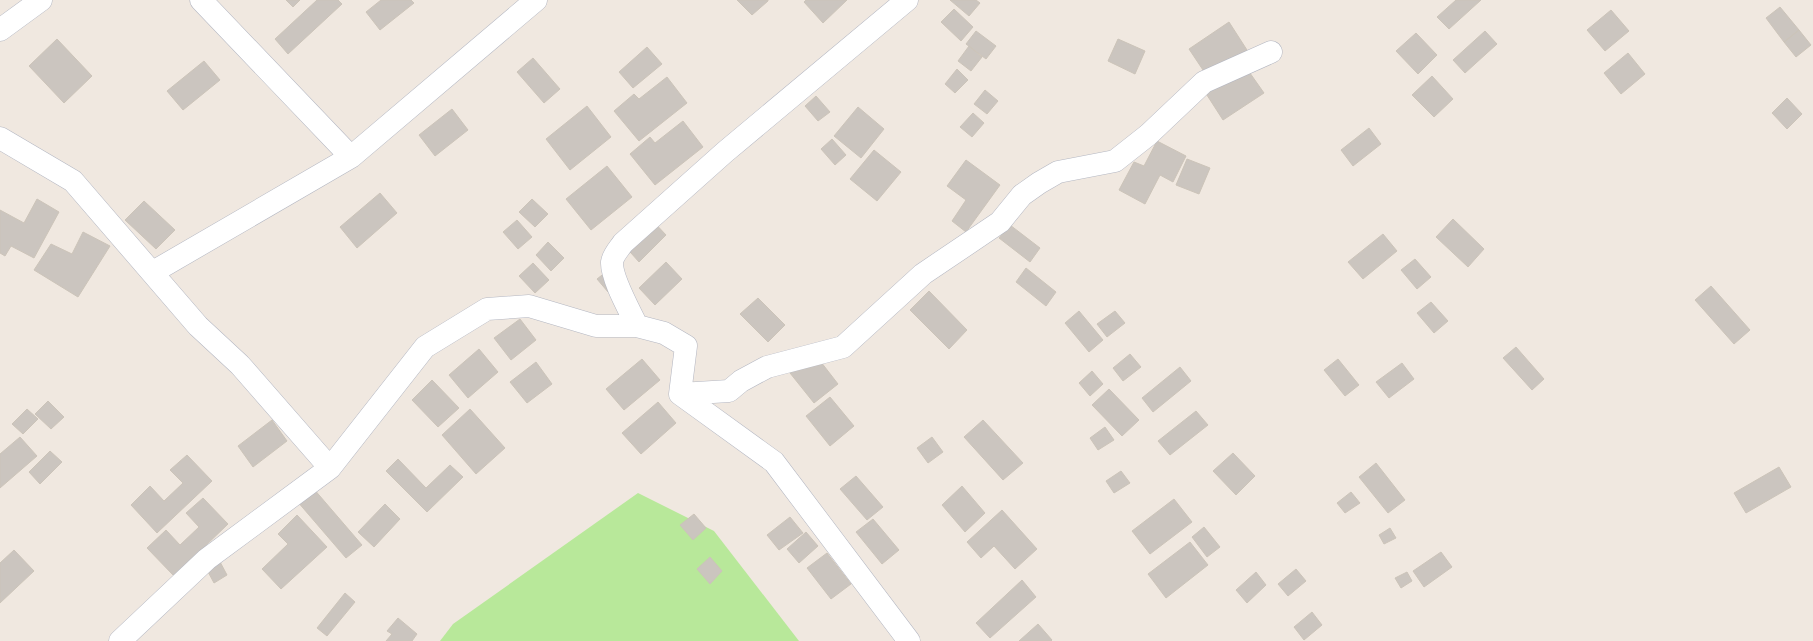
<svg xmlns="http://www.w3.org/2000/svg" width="1813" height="641" viewBox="0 0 1813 641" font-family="Arial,sans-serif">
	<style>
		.green { fill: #b8e89a }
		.building { fill: #cbc5bf; stroke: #ccc4b9 }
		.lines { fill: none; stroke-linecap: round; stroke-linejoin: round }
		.minor-casing { stroke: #b4b7c2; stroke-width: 23 }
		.minor { stroke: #fff; stroke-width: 22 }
	</style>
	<rect width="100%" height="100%" fill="#f0e8e0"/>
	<!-- green -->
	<path class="green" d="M638,493L714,531L799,641H440L453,624Z"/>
	<!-- building -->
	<path class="building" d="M286,0H300L293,7Z
		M317,0H338L342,4L288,54L275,39Z
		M381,0H411L414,3L380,30L366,12Z
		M737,0H768V1L752,15Z
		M806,0H847L823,23L804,2Z
		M950,0H976L980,3L969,16Z
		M1456,0H1481L1449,29L1437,17Z
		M1780,7L1799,30L1784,42L1766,18Z
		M954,9L973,27L961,41L941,22Z
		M1611,10L1629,31L1605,51L1587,30Z
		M1229,22L1247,50L1207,76L1189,49Z
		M1799,30L1811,45L1796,57L1784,42Z
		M976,31L996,46L986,59L966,44Z
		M1485,31L1497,44L1465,73L1453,60Z
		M1416,33L1437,55L1418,74L1396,51Z
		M57,39L92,76L64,103L29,66Z
		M1118,39L1145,51L1135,74L1108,61Z
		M969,46L982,57L971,71L958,61Z
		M647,47L662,64L633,88L619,72Z
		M1628,53L1645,74L1621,94L1604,73Z
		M533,58L560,89L544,103L517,72Z
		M204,61L220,80L183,110L167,91Z
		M1245,66L1264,93L1223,120L1205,92Z
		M957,69L968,80L955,93L945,84Z
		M1432,76L1453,99L1434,117L1412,95Z
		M667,77L687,103L639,141L614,111L634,94L639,99Z
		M985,90L998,101L987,114L974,104Z
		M816,96L830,112L818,121L805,106Z
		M1787,98L1802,114L1787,129L1772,113Z
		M587,106L611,137L570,170L546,139Z
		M858,107L884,129L861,158L834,136Z
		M452,109L468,130L435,156L419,135Z
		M973,113L984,123L972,137L960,127Z
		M683,121L703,147L655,185L630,154L650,137L655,143Z
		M1369,128L1381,144L1353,166L1341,150Z
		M832,139L846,155L835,165L821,149Z
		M1157,141L1186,156L1173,182L1160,175L1145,204L1119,190L1134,162L1144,166Z
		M874,150L901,172L877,201L850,179Z
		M1187,159L1210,168L1199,194L1176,185Z
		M966,160L1000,185L966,232L952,221L966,200L947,186Z
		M607,166L632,197L591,230L566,199Z
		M380,193L397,213L357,248L340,227Z
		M37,199L59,212L34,258L11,246L5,256L0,253V210L24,223Z
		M532,199L548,214L535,227L519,212Z
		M144,201L175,230L156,249L125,220Z
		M651,219L666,235L639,262L623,244Z
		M1453,219L1484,249L1468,267L1436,237Z
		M517,220L532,237L518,249L503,232Z
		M1010,225L1040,248L1030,262L999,238Z
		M83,232L110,246L78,297L34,270L51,244L72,254Z
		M1383,234L1397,251L1363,279L1348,262Z
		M548,242L564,258L551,271L536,255Z
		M1415,259L1431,277L1417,289L1401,270Z
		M666,262L682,279L655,305L639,288Z
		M533,263L549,280L535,293L519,276Z
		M611,268L621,281L608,292L597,279Z
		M1026,268L1056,292L1046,306L1016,282Z
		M1711,286L1750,330L1734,344L1695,300Z
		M929,291L967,330L949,349L910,310Z
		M758,298L785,325L768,342L740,314Z
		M1431,302L1448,321L1434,333L1417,313Z
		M1079,311L1103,340L1089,352L1065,323Z
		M1115,311L1125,323L1107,337L1097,324Z
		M520,319L536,340L511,360L494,338Z
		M1516,347L1544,379L1532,390L1503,358Z
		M479,349L498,372L468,398L449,375Z
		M814,353L838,384L814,403L790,373Z
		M1130,354L1141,367L1123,381L1113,368Z
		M642,359L660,380L624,410L606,389Z
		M1338,359L1359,385L1345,396L1324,370Z
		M536,362L552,384L527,403L510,382Z
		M1402,363L1414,379L1389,398L1376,382Z
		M1180,367L1191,381L1153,412L1142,398Z
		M1092,371L1103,384L1090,396L1079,383Z
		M432,380L459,408L438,427L412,400Z
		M1109,389L1139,420L1122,436L1092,405Z
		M830,397L854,426L830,446L806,416Z
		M48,401L64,417L51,429L35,414Z
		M658,402L676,423L641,454L622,433Z
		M27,409L38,419L23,434L12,424Z
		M470,409L505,448L476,474L442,435Z
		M1196,411L1208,425L1170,455L1158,441Z
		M272,420L287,441L253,467L238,446Z
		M983,420L1023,463L1003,480L964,437Z
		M1105,427L1114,440L1098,450L1090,438Z
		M20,437L37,456L0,488V454Z
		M932,437L943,452L928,463L917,448Z
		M50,451L62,462L40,484L29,472Z
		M1233,453L1255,476L1236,495L1213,471Z
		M187,455L212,481L157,533L131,505L150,486L164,501L183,483L170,470Z
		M398,459L426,488L450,465L463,477L427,512L386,471Z
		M1376,463L1405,500L1388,513L1359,477Z
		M1779,467L1791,487L1746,513L1734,493Z
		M1121,471L1130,483L1114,493L1106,481Z
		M856,476L883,507L867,520L840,489Z
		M962,486L985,513L965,532L942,505Z
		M313,488L362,545L346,558L297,501Z
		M1351,492L1360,503L1345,513L1337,503Z
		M203,498L228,524L174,576L147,548L166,530L180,545L199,527L186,513Z
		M1174,499L1192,522L1150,554L1132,531Z
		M385,504L400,519L374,547L358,532Z
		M1002,510L1037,549L1015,569L994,546L981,558L967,542Z
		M694,514L706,528L693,540L680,525Z
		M297,515L327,547L281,589L262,569L288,544L278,534Z
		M790,517L803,533L779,550L767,535Z
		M873,519L899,550L882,564L856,532Z
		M1204,527L1220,547L1207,557L1192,537Z
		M1390,528L1396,538L1384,544L1379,535Z
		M806,532L818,546L799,563L787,549Z
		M1190,542L1208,565L1166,598L1148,574Z
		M14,550L34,571L0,603V563Z
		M1441,552L1452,567L1424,587L1413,571Z
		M827,553L851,584L831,599L807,568Z
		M710,557L722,571L710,584L697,569Z
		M219,560L227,575L214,583L206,568Z
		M1296,569L1306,581L1288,596L1278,584Z
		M1256,572L1266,585L1247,603L1236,590Z
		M1407,572L1412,581L1401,588L1395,578Z
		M1022,580L1036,597L990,638L976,623Z
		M345,593L355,602L327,636L317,628Z
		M1312,612L1322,625L1304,640L1294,627Z
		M398,618L417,634L412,641H386L392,634L387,631Z
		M1038,624L1052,640L1051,641H1019Z"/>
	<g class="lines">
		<!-- minor casing -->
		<g class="minor-casing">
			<path id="minor" d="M201,0L351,157
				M0,30L41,0
				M0,138L73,181L198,326L240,365L330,468
				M153,272L351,157L536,0
				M637,326C630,311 611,278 612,262C613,255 619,249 623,243L725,152L907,0
				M680,394L729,391L741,381L767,367L843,347L923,274L1000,222L1022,195L1039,183L1058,172L1115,161L1148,135L1204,82L1271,52
				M120,641L207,559L330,468L425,347L487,309L529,306L596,326H637L664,333L686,346L680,394L774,462L909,641"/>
		</g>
		<!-- minor -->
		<use href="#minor" class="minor"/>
	</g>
</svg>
